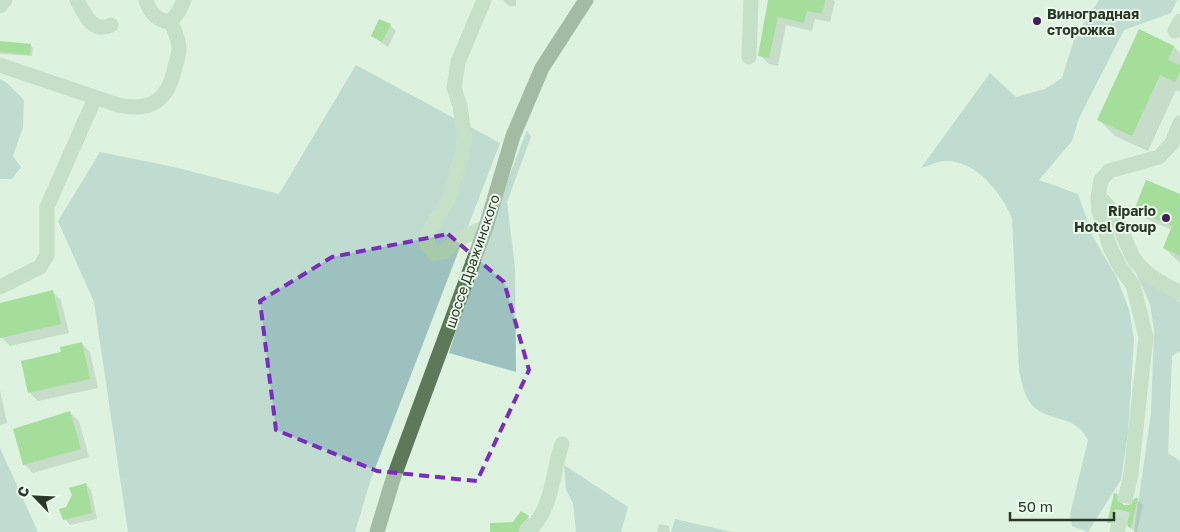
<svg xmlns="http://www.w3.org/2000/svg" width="1180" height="532" viewBox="0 0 1180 532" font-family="'Golos Text',sans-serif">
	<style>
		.green { fill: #9dc1be }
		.shadow { fill: #0003 }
		.building { fill: #61c548 }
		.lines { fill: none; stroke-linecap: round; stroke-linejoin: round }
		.minor-tunnel { stroke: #b9cdbb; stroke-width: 15; stroke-dasharray: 15 8; stroke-linecap: butt }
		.minor { stroke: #a9caaa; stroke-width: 15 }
		.major { stroke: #5d795a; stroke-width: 15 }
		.marked { fill: none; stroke: #7b2cbf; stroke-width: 4; stroke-dasharray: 10 6; stroke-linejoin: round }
		.poi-dot { fill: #431e59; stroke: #eafaeb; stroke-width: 2 }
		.labels { text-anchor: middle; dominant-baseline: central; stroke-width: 4; stroke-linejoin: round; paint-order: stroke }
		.poi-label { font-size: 14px; font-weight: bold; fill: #2b3829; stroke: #eafaeb; text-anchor: start }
		.street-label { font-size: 14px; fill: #2b3829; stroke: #eafaeb }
	</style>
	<rect width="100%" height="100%" fill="#ddf2df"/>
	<!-- green -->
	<path class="green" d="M1099,0H1177L1171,13L1124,30L1079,118L1072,141L1039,180L1078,194L1092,235L1117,278L1129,309L1134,339L1128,433L1121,480L1088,532L1072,526L1070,514L1088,440C1075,414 1052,423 1034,407C1024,398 1022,383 1019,371L1012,218C1001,193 976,159 944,161C936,162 928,166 921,168L990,73L1016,97L1045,89L1062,78L1075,36Z
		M356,65L500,143L371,479L355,532H128L94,302L58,221L100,152L174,167L279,194Z
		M0,79L7,83L24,100L23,127L13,156L21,167L12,179H0Z
		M527,130L531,137L507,202L515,267L516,372L449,353L483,244Z
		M1136,273L1180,302V351L1172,356L1168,453L1180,461V532H1134L1151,413L1154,330L1150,304Z
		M0,448L38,532H0Z
		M564,465L628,507L621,532H576L573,503L566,490Z
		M675,519L732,532H671Z"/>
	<!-- shadow -->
	<path class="shadow" d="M503,0H516V6H509Z
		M770,0H833L835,2L830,22L815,19L812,31L786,25L778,66L769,64L760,55Z
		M390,25L396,31L388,47L372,36Z
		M1139,31L1174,47L1180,53V92L1176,90L1148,151L1115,136L1099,120Z
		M0,43L31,45L33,48L32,56L0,54Z
		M1180,196V263L1164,248L1172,230L1144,218L1135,210Z
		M52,291L61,300L69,333L10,346L2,338L0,304Z
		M81,343L90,352L98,388L38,401L30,393L23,362L63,353Z
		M0,390L7,423L0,425Z
		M70,413L79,421L89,457L33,473L24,464Z
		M86,485L91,490L97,519L70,525L65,519L67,508L73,495Z
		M1116,495L1122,501L1124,507L1133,504L1137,500L1143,505L1137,532L1129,527L1128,521H1122L1114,528L1109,522Z
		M521,512L534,522L525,532H506Z
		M659,524L669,526L670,532H657Z"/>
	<!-- building -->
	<path class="building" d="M768,0H825L822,14L807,11L804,23L778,17L769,58L758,56Z
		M379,19L391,24L382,42L371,36Z
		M1139,29L1174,46L1168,60L1180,65V72L1175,82L1160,75L1132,136L1097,120Z
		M0,41L31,44L30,55L0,52Z
		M1146,180L1180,194V256L1163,248L1172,226L1134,210Z
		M53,290L61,324L0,338V303Z
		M82,342L90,379L28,393L21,361L61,352L60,347Z
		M70,411L81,449L23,465L13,429Z
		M86,483L92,513L63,520L59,509L66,507L72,495L69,488Z
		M1114,493L1117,494L1119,502L1124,505H1129L1135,498H1138L1131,528L1128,527L1126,519L1121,516H1116L1110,523H1107Z
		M521,511L529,516L520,526L518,532H490V523L513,522Z"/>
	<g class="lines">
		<!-- minor-tunnel -->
		<path class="minor-tunnel" d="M1119,525L1126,496"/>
		<!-- minor -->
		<path class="minor" d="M77,0C84,14 93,34 111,25
			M146,0C150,13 157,21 171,22L179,11L184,0
			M484,0L458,62L454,88L460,106L465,140L449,198L428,234L427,245L434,254L444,252L456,240L486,227
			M0,6L5,0
			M1175,31L1180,21
			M749,57L751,0
			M0,65L118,105C151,112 168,101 175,67C177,61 179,54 179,48C179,40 174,29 171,22
			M1098,197C1122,215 1120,234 1133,257C1143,274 1163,284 1180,293
			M0,287L40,267L47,255V207L95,98
			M1126,496L1131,474L1146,337L1133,285L1120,267L1110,247L1099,211L1098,197L1101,180L1109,171L1159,157L1172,143L1180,123
			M527,532C554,509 551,475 562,444
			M1117,532L1119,525"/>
		<!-- major -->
		<path class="major" d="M377,532L393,479L486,227L513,136L542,68L586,0"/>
	</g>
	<!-- marked area -->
	<path d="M0 0H1180V532H0ZM448,234L504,282L529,370L477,481L377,471L276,430L260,301L332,257Z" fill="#ddf2df" fill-opacity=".55" fill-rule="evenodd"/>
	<path class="marked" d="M448,234L504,282L529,370L477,481L377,471L276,430L260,301L332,257Z"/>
	<!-- markers -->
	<g class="poi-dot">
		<circle cx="1037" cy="21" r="5"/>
		<circle cx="1166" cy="218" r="5"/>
	</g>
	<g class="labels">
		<!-- poi labels -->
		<g class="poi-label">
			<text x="1047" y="13">Виноградная<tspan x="1047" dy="16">сторожка</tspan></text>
			<text x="1156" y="210" text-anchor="end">Ripario<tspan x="1156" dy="16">Hotel Group</tspan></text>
		</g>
		<!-- street labels -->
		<g class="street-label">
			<text transform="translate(472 261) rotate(-71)">шоссе Дражинского</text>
		</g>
	</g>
	<!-- north arrow -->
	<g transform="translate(35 497) rotate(294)" stroke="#eafaeb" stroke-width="4" paint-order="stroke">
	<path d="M0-4L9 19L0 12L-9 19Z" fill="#2b3829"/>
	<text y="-8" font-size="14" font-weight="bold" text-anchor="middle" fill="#2b3829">С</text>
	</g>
	<!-- scale -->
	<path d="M1010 512v8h104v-8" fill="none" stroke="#2b3829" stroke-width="2.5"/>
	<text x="1018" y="512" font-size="15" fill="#2b3829" stroke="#eafaeb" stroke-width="4" paint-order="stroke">50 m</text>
</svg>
